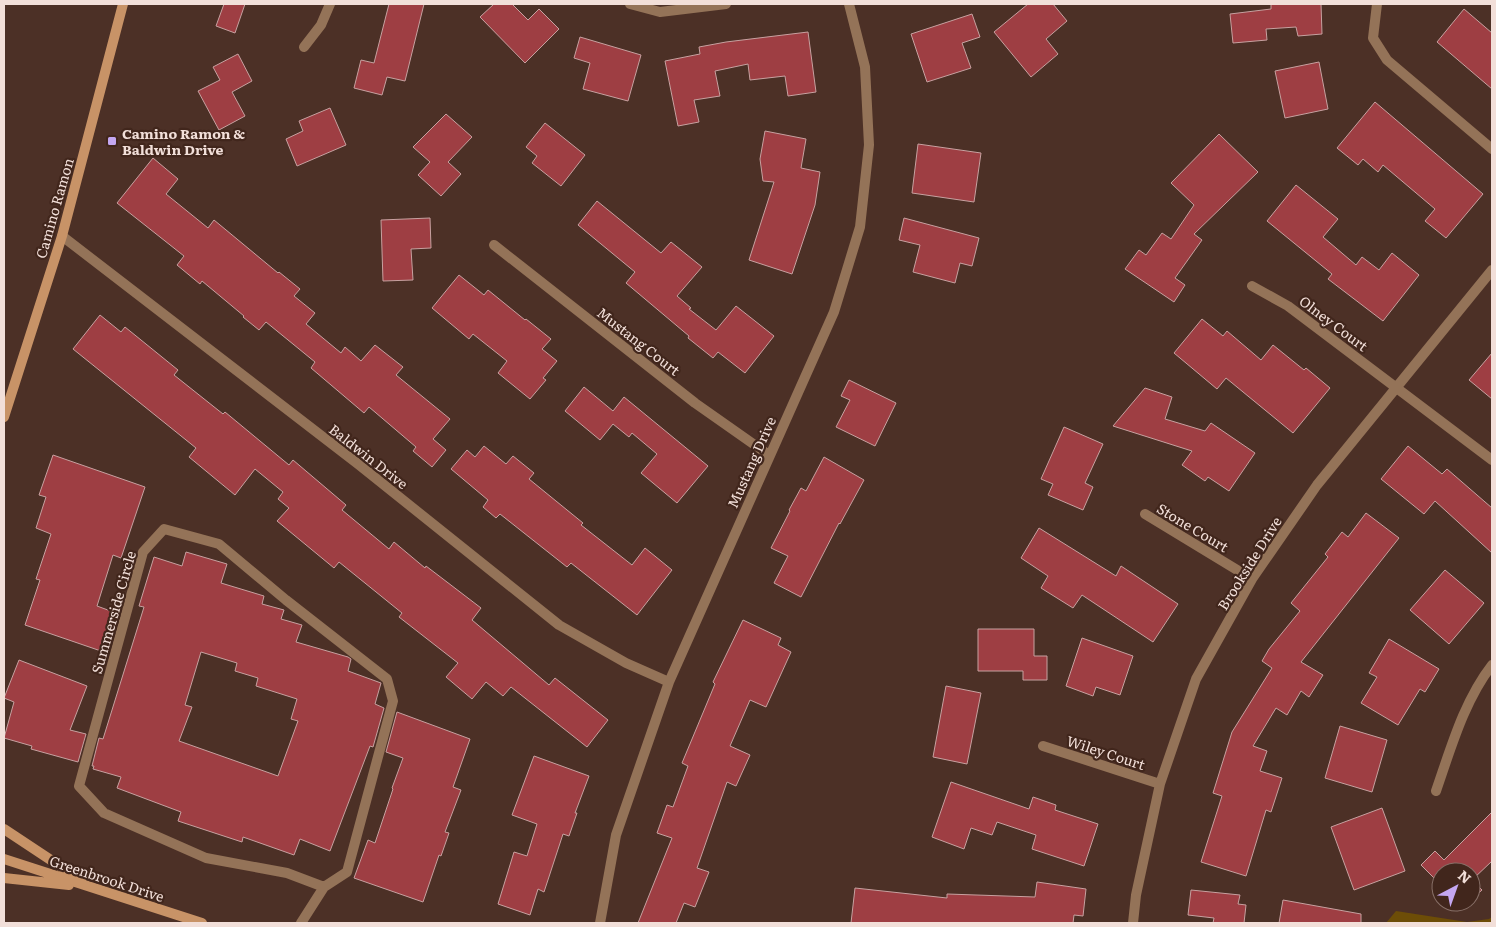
<svg xmlns="http://www.w3.org/2000/svg" width="1496" height="927" viewBox="0 0 1496 927" font-family="Literata,serif">
	<style>
		.green { fill: #6d4d07 }
		.building { fill: #9e3e43; stroke: #c7a1a0; fill-rule: evenodd }
		.lines { fill: none; stroke-linecap: round; stroke-linejoin: round }
		.street { stroke: #947358; stroke-width: 10 }
		.secondary { stroke: #c89367; stroke-width: 10 }
		.poi-dot { fill: #c4a7f1; stroke: #41261c; stroke-width: 2 }
		.labels { text-anchor: middle; dominant-baseline: central; stroke-width: 4.5; stroke-linejoin: round; paint-order: stroke }
		.poi-label { font-size: 14px; font-weight: bold; fill: #f2dfd9; stroke: #41261c; text-anchor: start }
		.street-label { font-size: 14px; fill: #f2dfd9; stroke: #41261c }
	</style>
	<rect width="100%" height="100%" fill="#4c3026"/>
	<!-- green -->
	<path class="green" d="M1396,911L1467,922L1489,919L1492,917V923H1386Z"/>
	<!-- building -->
	<path class="building" d="M224,4H245L235,33L216,26Z
		M389,4H424L405,81L387,77L382,95L354,88L361,60L374,63Z
		M494,4H512L528,20L539,9L559,29L525,63L480,17Z
		M1028,4H1053L1067,21L1046,39L1058,54L1031,77L994,32Z
		M1271,4H1321L1322,34L1298,36L1296,27L1266,29L1267,40L1233,43L1230,14L1271,9Z
		M1464,9L1492,33V89L1437,42Z
		M972,14L980,37L962,43L971,68L927,82L911,34Z
		M808,32L816,92L788,96L785,76L750,80L748,64L715,71L720,96L694,100L699,122L678,126L665,61L700,54L699,47L726,42Z
		M580,37L641,55L628,101L583,89L590,63L574,58Z
		M238,54L252,81L232,92L245,116L219,130L198,91L220,80L213,67Z
		M1319,62L1328,109L1285,118L1275,71Z
		M1375,102L1483,194L1446,238L1425,221L1435,209L1383,165L1378,172L1363,159L1358,165L1337,148Z
		M330,108L346,145L297,166L286,139L303,131L299,121Z
		M446,114L472,137L448,162L461,174L441,196L418,175L430,162L413,147Z
		M545,123L585,155L561,186L532,163L537,156L526,147Z
		M765,131L806,139L801,168L820,172L815,205L792,274L749,260L774,182L763,181L760,159Z
		M1219,134L1258,172L1194,234L1202,240L1175,278L1185,285L1174,302L1125,269L1139,250L1146,255L1162,233L1171,239L1194,205L1171,183Z
		M918,144L981,153L974,202L912,193Z
		M153,158L178,179L166,194L208,228L214,220L278,273L279,272L300,289L294,296L315,313L306,324L341,353L345,347L361,361L375,345L403,367L396,375L450,419L433,439L446,450L432,467L413,451L416,447L369,407L364,413L311,368L315,362L266,322L259,330L243,317L244,316L202,281L200,284L177,265L184,256L117,203Z
		M1296,185L1338,219L1323,237L1356,265L1362,257L1379,270L1392,253L1419,275L1383,321L1328,279L1332,274L1267,221Z
		M597,201L661,253L671,242L702,267L677,296L691,308L689,309L716,330L736,306L774,336L745,373L718,352L713,358L688,338L689,336L626,283L635,272L578,225Z
		M430,218L431,248L411,249L413,280L383,281L381,220Z
		M904,218L979,238L972,266L960,263L955,283L913,272L920,245L899,240Z
		M459,275L484,295L488,290L525,320L526,319L551,339L542,349L557,361L543,378L546,380L530,399L498,373L507,361L473,334L469,339L432,308Z
		M100,315L121,332L125,327L178,370L174,375L223,414L225,412L289,465L293,460L346,505L342,510L389,549L394,542L425,568L426,566L481,608L472,620L549,685L555,678L608,720L587,747L511,687L503,696L486,682L472,699L446,677L458,663L399,617L402,613L339,562L334,568L277,521L289,508L278,499L283,492L255,469L235,495L189,457L196,448L73,349Z
		M1202,319L1223,336L1227,331L1261,360L1273,345L1304,370L1306,368L1330,388L1293,433L1226,378L1217,389L1174,353Z
		M1492,353V399L1469,380Z
		M849,380L896,403L875,446L836,427L850,400L841,396Z
		M584,387L613,411L624,397L708,466L677,503L641,473L657,454L632,433L629,437L613,424L600,440L565,411Z
		M1145,388L1172,397L1165,419L1205,431L1211,423L1255,453L1229,491L1208,477L1205,481L1182,465L1192,451L1113,426Z
		M1064,427L1103,444L1085,483L1093,487L1083,510L1048,495L1053,484L1041,479Z
		M484,446L506,464L513,456L534,473L529,479L583,523L581,525L632,565L645,548L672,570L637,615L571,563L567,567L500,514L496,518L483,507L488,500L451,469L467,450L475,457Z
		M1408,446L1442,474L1447,469L1492,508V553L1435,501L1424,514L1381,479Z
		M53,455L145,487L121,558L113,555L97,606L116,613L101,651L25,625L40,580L36,579L51,534L36,528L46,497L39,495Z
		M824,457L864,480L840,524L839,523L801,597L774,583L788,556L771,548L790,511L789,510L801,488L806,491Z
		M1366,513L1399,538L1301,662L1323,675L1309,697L1301,691L1287,715L1276,708L1253,746L1267,751L1260,771L1282,778L1271,812L1266,810L1246,876L1201,862L1222,796L1213,793L1232,732L1272,668L1262,661L1269,649L1300,611L1291,603L1328,557L1325,554L1342,532L1348,537Z
		M1039,528L1116,576L1121,566L1178,604L1153,642L1082,595L1073,608L1041,588L1048,576L1021,558Z
		M186,552L227,564L221,583L264,596L262,604L284,610L281,619L302,625L296,642L348,657L351,659L348,671L381,683L375,704L384,708L373,747L370,746L330,851L300,839L294,855L243,837L242,842L178,821L181,812L117,788L121,777L93,769L94,766H92L99,738L103,739L144,607L139,606L154,557L182,566ZM201,652L237,663L235,671L258,678L256,686L297,699L291,719L298,721L278,776L179,741L192,707L185,705Z
		M1445,570L1484,603L1449,644L1410,610Z
		M743,620L781,638L778,645L791,652L766,707L750,700L730,746L750,755L736,786L727,782L697,868L709,872L695,907L684,903L676,923H638L672,838L657,833L667,805L673,807L688,766L682,763L715,684L713,682Z
		M978,629H1034V656H1047V680H1023V671H978Z
		M1082,638L1133,656L1120,695L1096,687L1093,696L1066,686Z
		M1389,639L1439,669L1425,692L1420,689L1398,725L1361,703L1377,677L1369,673Z
		M19,660L87,686L70,730L86,734L78,762L31,749L32,746L4,738L14,702L4,698Z
		M946,686L981,693L967,764L933,757Z
		M397,712L470,739L453,787L461,790L445,832L449,833L441,856L439,855L423,902L354,878L368,840L375,843L393,789L392,788L403,758L386,752Z
		M1340,726L1387,740L1372,792L1325,778Z
		M534,756L589,776L575,813H577L569,836L563,834L544,892L538,889L530,915L498,904L514,852L527,856L537,824L512,815Z
		M951,782L1029,809L1033,797L1056,805L1055,810L1098,824L1084,866L1032,849L1036,835L997,822L992,835L971,828L964,849L932,837Z
		M1382,808L1405,871L1354,890L1331,827Z
		M1492,812V861L1472,880L1482,890L1471,900V872H1441V885L1421,865L1435,851L1444,860Z
		M1037,882L1086,889L1083,916L1074,915L1073,923H851L855,888L947,898V894L1035,897Z
		M1191,890L1240,895L1238,904L1246,905L1244,923H1213L1214,918L1188,915Z
		M1283,900L1361,914V923H1279Z"/>
	<g class="lines">
		<!-- street -->
		<path class="street" d="M630,4L660,12L726,4
			M1377,4L1373,38L1387,60L1492,149
			M304,47L321,25L330,4
			M62,236L358,464L559,625L626,663L669,682
			M494,245L695,403L769,455
			M1252,286L1288,306L1492,460
			M1145,514L1252,579
			M164,529L219,544L286,600L387,679L393,701L347,872L324,887L287,873L206,858L104,813L79,786L143,552Z
			M1043,746L1160,784
			M1436,791C1451,748 1464,701 1492,665
			M301,923L324,887
			M600,923L616,835L669,682L834,312L860,227L869,145L865,67L849,4
			M1133,923L1136,895L1160,784L1196,679L1252,579L1317,485L1492,270"/>
		<!-- secondary -->
		<path class="secondary" d="M4,417L62,236L123,4
			M4,829L81,880
			M4,859L202,923
			M4,878L69,885"/>
	</g>
	<!-- markers -->
	<rect class="poi-dot" x="107" y="136" width="10" height="10" rx="2.5"/>
	<g class="labels">
		<!-- poi labels -->
		<g class="poi-label">
			<text x="122" y="133">Camino Ramon &amp;<tspan x="122" dy="16">Baldwin Drive</tspan></text>
		</g>
		<!-- street labels -->
		<g class="street-label">
			<text transform="translate(54 208) rotate(-74)">Camino Ramon</text>
			<text transform="translate(1334 323) rotate(37)">Olney Court</text>
			<text transform="translate(639 341) rotate(38)">Mustang Court</text>
			<text transform="translate(369 456) rotate(38)">Baldwin Drive</text>
			<text transform="translate(751 462) rotate(-66)">Mustang Drive</text>
			<text transform="translate(1193 527) rotate(31)">Stone Court</text>
			<text transform="translate(1249 563) rotate(-58)">Brookside Drive</text>
			<text transform="translate(113 612) rotate(-74)">Summerside Circle</text>
			<text transform="translate(1106 752) rotate(18)">Wiley Court</text>
			<text transform="translate(107 878) rotate(18)">Greenbrook Drive</text>
		</g>
	</g>
	<!-- border -->
	<rect width="1496" height="927" fill="none" stroke="#f2dfd9" stroke-width="10"/>
	<!-- north arrow -->
	<g transform="translate(1456 887) rotate(41)"><circle r="24" fill="#41261c" stroke="#887068"/>
	<path d="M0-4L9 19L0 12L-9 19Z" fill="#c4a7f1"/>
	<text y="-8" font-size="14" font-weight="bold" text-anchor="middle" fill="#f2dfd9">N</text>
	</g>
</svg>
